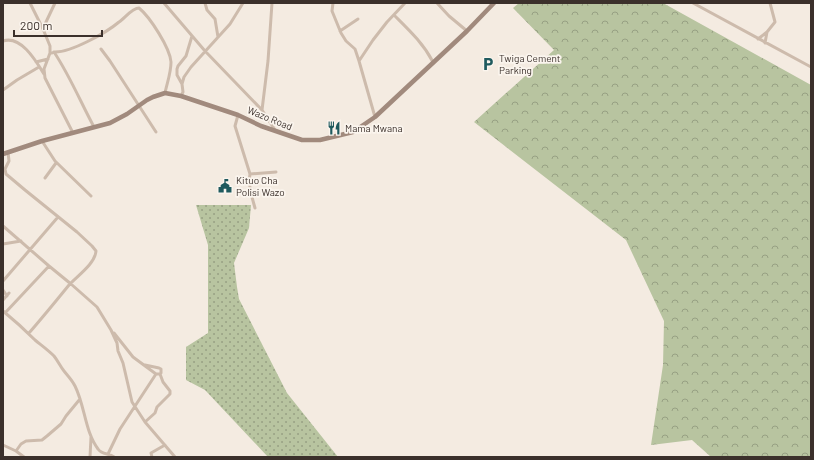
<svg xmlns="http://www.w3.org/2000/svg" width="814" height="460" viewBox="0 0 814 460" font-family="Barlow,sans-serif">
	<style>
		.grass { fill: url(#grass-dots) }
		.forest { fill: url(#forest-crowns) }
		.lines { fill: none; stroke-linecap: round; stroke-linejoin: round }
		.minor { stroke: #cdbbac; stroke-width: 3 }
		.secondary { stroke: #a18a7d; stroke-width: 4.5 }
		.labels { text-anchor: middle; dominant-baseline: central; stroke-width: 3.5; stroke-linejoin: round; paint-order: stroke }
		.poi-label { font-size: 10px; fill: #3b302b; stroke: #fbf5ee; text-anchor: start }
		.street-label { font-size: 10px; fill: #3b302b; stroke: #fbf5ee }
	</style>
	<defs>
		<pattern id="grass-dots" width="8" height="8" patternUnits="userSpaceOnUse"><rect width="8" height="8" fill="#b8c4a0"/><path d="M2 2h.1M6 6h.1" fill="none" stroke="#97a083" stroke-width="1.8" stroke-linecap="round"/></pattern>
		<pattern id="forest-crowns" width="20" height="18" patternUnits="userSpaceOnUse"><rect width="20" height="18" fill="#b8c4a0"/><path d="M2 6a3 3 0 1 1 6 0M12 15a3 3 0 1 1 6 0" fill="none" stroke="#97a083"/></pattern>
	</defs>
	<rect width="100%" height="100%" fill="#f4ebe1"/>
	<!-- grass -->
	<path class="grass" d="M196,205H251L249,228L234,263L237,287L239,299L287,393L338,457H268L205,390L186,380V347L208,333V245Z"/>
	<!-- forest -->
	<path class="forest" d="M519,3H663L811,85V457H711L692,440L651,445L663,365L664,321L626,240L474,122L554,50L513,8Z"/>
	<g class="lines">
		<!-- minor -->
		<path class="minor" d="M30,3L43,29L50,46V53L44,69L45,78L73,133
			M164,3L205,51L262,110L275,130
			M205,3L207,10L215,19L218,37
			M333,3L332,11L341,33L346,41L355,49L359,61L375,117
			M437,3L449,16L467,31
			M693,3L811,67
			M394,15C409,30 423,43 433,62
			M43,29L46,22L55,3
			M340,31L358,19
			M758,39L767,32L775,22L770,3
			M3,41C21,35 36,61 44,74
			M765,43L767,32
			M101,49L110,61L156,132
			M54,52C70,53 106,33 119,22C125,18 132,8 139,8C150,17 170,48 171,62C171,73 167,83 165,93
			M52,53L54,52C70,76 81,103 94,127
			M359,61L373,40L387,22L405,3
			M36,62L48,59
			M182,84L177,75V69L178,66L186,56L192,36
			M3,90L17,80L39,67
			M181,96L183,92L182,84L184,77L191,67L230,24L243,3
			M262,110L268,61L272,3
			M238,115L235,126L250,174C248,186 252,197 255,208
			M42,141L55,161L91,196
			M8,152L9,161L5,169L6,174L25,190L77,232L92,246L96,251C95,264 77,276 69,285C56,301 43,317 29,333
			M250,174L276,172
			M45,178L56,163
			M3,226L49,266L71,284L97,307L111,330L117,343L118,351L123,363L132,402L145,422L175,457
			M3,244L21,241
			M3,281L58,217
			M3,290L7,296
			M3,300L9,293
			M3,311C14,320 25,330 35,340C41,345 48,350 54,356C58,361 60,366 64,371C68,376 72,380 75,386C85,406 85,432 98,449C102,455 109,453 114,457
			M5,313L49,266
			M114,333L133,357L156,374H160L161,373V369L159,368L145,365
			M145,422L155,413L157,407L170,394V391L163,382L160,374
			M3,445L16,451L24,457
			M16,451L21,444L26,441L42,440L47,436L61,424L66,416L80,399
			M108,454L120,429L156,374
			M90,457L91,437
			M152,457L151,453L165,445"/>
		<!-- secondary -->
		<path class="secondary" d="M3,154L42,141L110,123L127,114L147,100L153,97L165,93L181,96L238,115L261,126L302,140H320L353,132L375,117L467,31L494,3"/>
	</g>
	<!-- icons -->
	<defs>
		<g id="parking-bare" transform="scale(1.08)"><path d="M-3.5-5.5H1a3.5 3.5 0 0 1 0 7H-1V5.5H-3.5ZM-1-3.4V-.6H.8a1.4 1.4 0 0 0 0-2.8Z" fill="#1f5a5e" stroke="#fbf5ee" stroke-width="2.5" paint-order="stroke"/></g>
		<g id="restaurant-bare" transform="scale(1.08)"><path d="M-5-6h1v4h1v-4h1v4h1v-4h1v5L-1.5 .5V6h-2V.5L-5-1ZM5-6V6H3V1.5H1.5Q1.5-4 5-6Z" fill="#1f5a5e" stroke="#fbf5ee" stroke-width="2.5" paint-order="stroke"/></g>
		<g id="civic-bare" transform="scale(1.08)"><path d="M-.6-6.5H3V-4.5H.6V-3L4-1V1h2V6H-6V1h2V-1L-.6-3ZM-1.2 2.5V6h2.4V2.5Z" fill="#1f5a5e" stroke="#fbf5ee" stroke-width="2.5" paint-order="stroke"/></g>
	</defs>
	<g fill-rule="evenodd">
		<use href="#parking-bare" x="488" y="64"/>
		<use href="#restaurant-bare" x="334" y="128"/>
		<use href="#civic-bare" x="225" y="186"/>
	</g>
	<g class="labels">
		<!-- poi labels -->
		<g class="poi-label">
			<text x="499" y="58">Twiga Cement<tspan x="499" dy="12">Parking</tspan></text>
			<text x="345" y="128">Mama Mwana</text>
			<text x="236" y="180">Kituo Cha<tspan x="236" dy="12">Polisi Wazo</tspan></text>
		</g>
		<!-- street labels -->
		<g class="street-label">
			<text transform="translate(270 118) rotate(22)">Wazo Road</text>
		</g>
	</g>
	<!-- border -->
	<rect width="814" height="460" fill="none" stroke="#3b302b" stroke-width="8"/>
	<!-- scale -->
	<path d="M14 30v6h88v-6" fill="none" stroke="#3b302b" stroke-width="2"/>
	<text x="20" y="30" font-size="12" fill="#3b302b" stroke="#fbf5ee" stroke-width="3" paint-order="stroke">200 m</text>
</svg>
